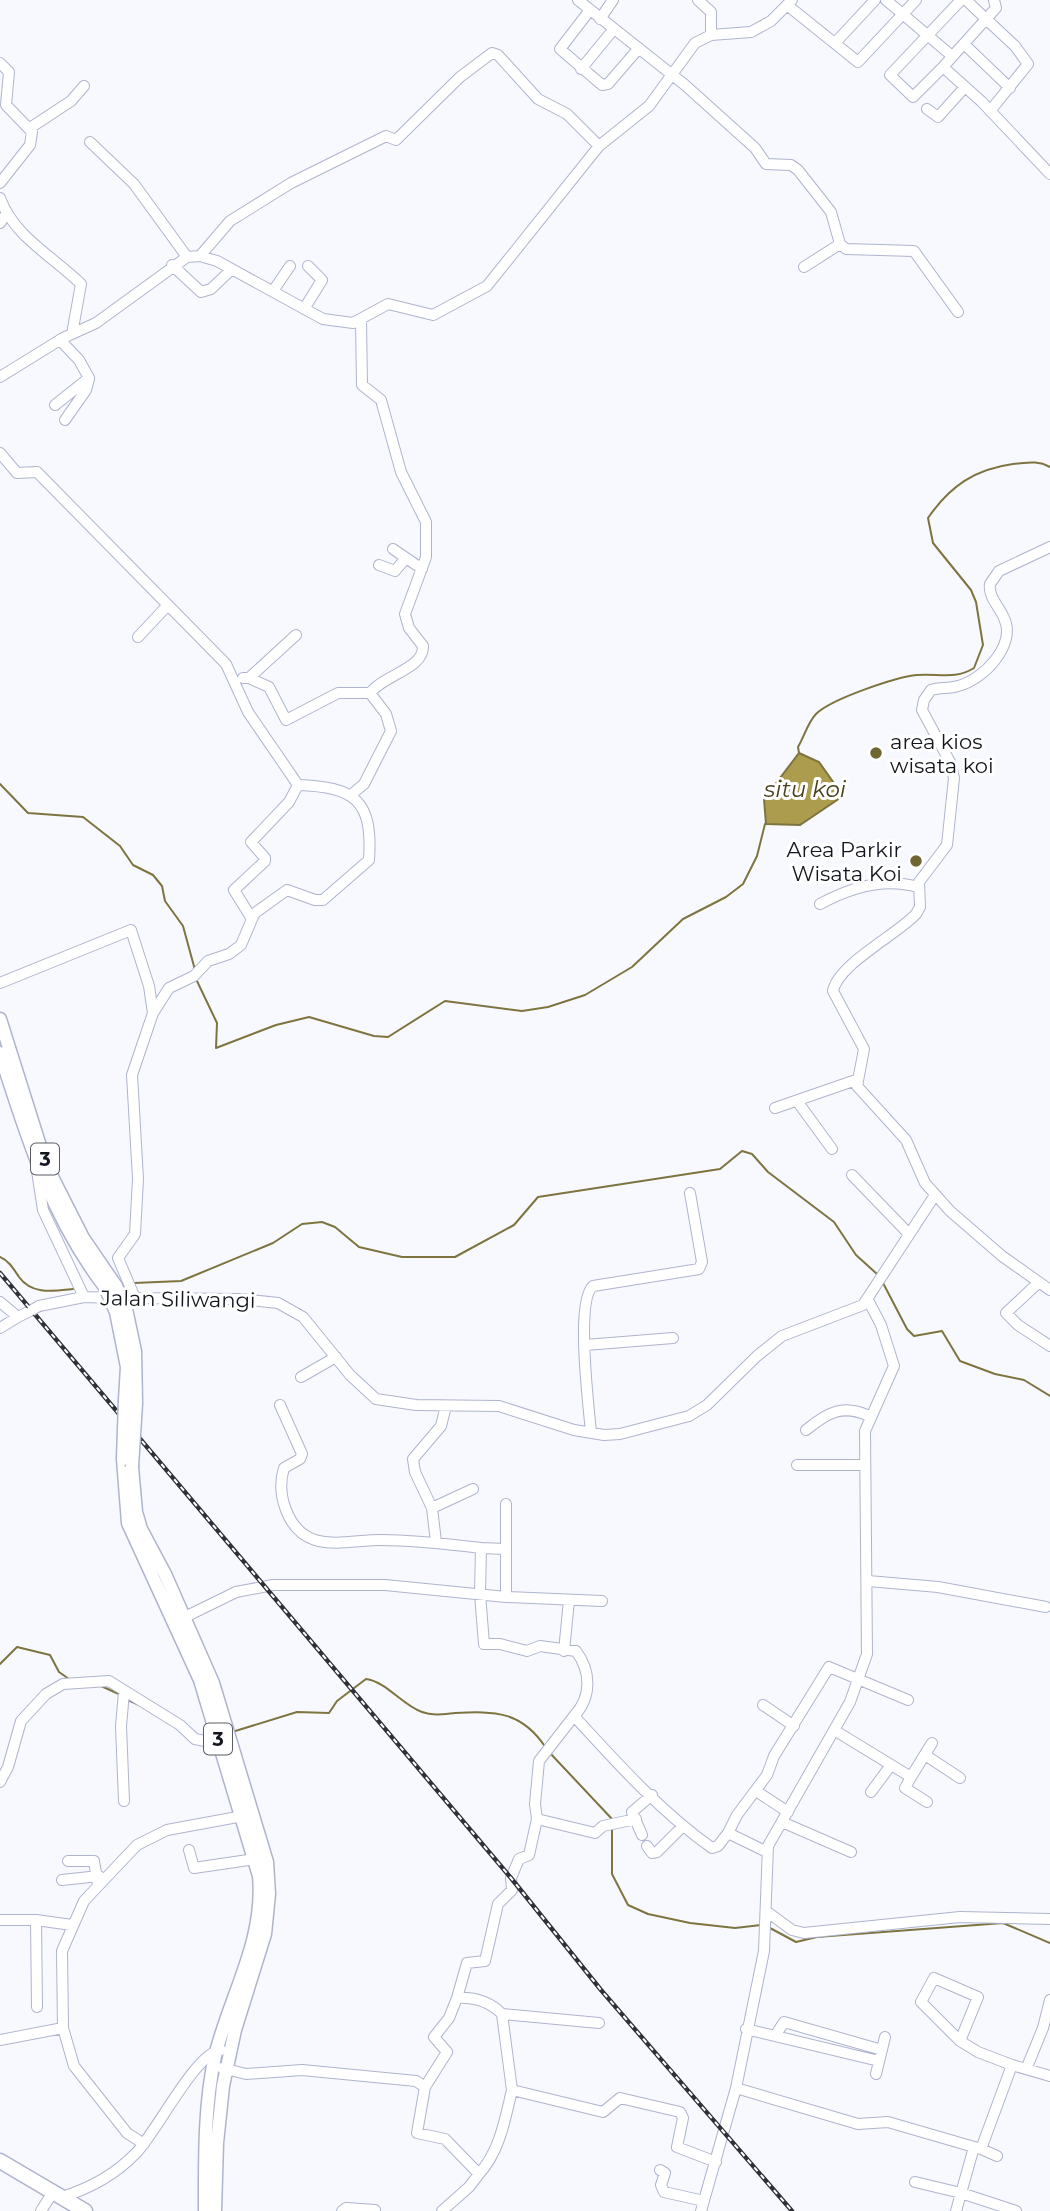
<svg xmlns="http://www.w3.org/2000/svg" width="1050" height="2211" viewBox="0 0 1050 2211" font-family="Montserrat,sans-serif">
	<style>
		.water { fill: #ac9d4e; stroke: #7e7440; stroke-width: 2 }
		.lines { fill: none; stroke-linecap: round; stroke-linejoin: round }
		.stream { stroke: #7e7440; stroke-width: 2 }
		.minor-casing { stroke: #aeb4ce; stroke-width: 12 }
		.major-casing { stroke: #aeb4ce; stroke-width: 15 }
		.highway-casing { stroke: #aeb4ce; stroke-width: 17 }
		.minor { stroke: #fff; stroke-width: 10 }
		.major { stroke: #fff; stroke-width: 12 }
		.highway { stroke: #fff; stroke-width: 14 }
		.rail-casing { stroke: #2f3139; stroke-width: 4.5 }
		.rail { stroke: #fff; stroke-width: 2; stroke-dasharray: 5; stroke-linecap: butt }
		.minor-bridge-casing { stroke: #aeb4ce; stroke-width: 12; stroke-linecap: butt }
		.major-bridge-casing { stroke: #aeb4ce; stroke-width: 15; stroke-linecap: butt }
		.minor-bridge { stroke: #fff; stroke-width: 10 }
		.major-bridge { stroke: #fff; stroke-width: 12 }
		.poi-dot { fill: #706632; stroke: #fff; stroke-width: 2.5 }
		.labels { text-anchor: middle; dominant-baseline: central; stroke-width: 6; stroke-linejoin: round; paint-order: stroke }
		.shield { fill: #fff; stroke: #5a5c62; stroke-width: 2 }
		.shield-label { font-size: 19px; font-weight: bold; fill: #14161f }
		.poi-label { font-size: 21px; fill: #14161f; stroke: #fff; text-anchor: start }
		.street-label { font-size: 21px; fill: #14161f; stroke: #fff }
		.water-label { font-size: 23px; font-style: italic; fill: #463f1d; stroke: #fff }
	</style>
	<rect width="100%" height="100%" fill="#f8f9ff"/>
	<!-- water -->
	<path class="water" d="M799,753L819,762L843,796L800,825L766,824L764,799Z"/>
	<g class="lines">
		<!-- stream -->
		<path class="stream" d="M799,753L798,747C804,737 808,722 816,714C831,699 896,677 917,675C938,673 955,680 974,668L983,645L976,602L971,590L933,543L928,518C950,486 975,469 1013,464C1027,463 1037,460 1050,467
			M0,784L28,813L83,817L120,846L133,865L153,875L162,886L165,901L183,926L195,970
			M196,979L217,1023L216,1048L276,1025L309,1017L374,1036L388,1037L445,1001L522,1011L548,1007L585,995L632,967L683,919L726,897L743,884L757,856L765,824
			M0,1257C9,1261 13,1268 19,1277C32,1295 53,1291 73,1289
			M882,1281L907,1329L914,1336L942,1331L960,1361L995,1374L1024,1380L1050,1396
			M134,1283L181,1281L273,1243L302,1224L322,1222L335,1227L359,1247L402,1257H455L514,1225L538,1197L720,1169L742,1151L752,1154L768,1172L834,1222L856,1255L877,1274
			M0,1664L17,1647L50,1655L59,1672L69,1679
			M101,1686L121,1695
			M128,1700L139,1705
			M232,1732L297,1712L329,1713L337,1701L366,1679C387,1682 402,1705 422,1712C433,1716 444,1714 455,1713C495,1711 522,1711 546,1748
			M549,1752L612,1819
			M612,1828V1874L628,1905L648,1914L690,1923L735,1928L761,1925
			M770,1928L796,1942L817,1937L1003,1923L1050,1943"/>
		<!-- minor casing -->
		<g class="minor-casing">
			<path id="minor" d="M578,0L685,85L755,148L766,164L791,165L798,170L831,212L840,244L846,249L914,251L958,312
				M698,0L711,12V35
				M886,0L952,56
				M966,0L986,19L943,67L982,102L1050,174
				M787,5L858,62L916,0
				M590,10L560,49L602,85L608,84L639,48
				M600,19L613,0
				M835,43L875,0
				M964,44L1010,88
				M0,63L9,72L6,105L32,132L30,145L0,183
				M943,67L913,97L890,75L961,0
				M581,69L613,30
				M927,109L938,117L965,87
				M990,111L1028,64L1015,46L986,19L996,8L994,0
				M30,128L71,101L84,86
				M90,142L134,184L187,257
				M0,198C14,237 54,257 81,284L72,334
				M0,223L7,213
				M200,256L230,221L291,183L386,136L396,140L460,77L492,53L498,55L538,99L567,114L599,146
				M172,265L201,292L211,289L232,269
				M804,267L840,244
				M273,291L290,266
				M304,309L322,280L308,266
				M0,377L63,338L96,323L187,257L200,256L217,261L323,319L353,323L388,304L433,315L487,286L599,146L649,106L695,43L711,35L751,32L771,21L792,0
				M55,405L89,378L79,360L60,340
				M65,420L86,390L89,379
				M0,453L17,473L37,472L226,664L248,712L298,785L289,802L251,842L265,858V861L234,890L252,919L241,945L229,954L208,961L194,976L169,988L153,1013L132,1075L138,1179L135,1234L118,1258L135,1298
				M1050,547L999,571L990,584C988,597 999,606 1004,618C1017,645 983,680 958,686C949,689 940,687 931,690L924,700L922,710L950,762L954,778L947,845L919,882L920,907L916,914C898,934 838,964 833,991L864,1049L857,1086L906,1140L925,1183L950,1211L1002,1256L1050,1290
				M393,549L422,569
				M379,565L395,571L405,559
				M138,637L167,606
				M243,678H249L296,635
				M249,678L269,687L286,720L338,693H370
				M352,794L364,784L391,731L386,714L370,693C385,674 424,669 423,646L409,628L405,614L426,557V522L401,472L381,400L362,385L361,320
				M820,904C851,887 884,877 918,887
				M252,919L255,913L287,890L315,900H323L369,860C373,800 355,787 298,785
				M0,983L131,930L149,986L153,1013
				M797,1101L832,1149
				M775,1108L856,1080
				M37,1171L43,1210L84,1297
				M852,1175L908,1233
				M1038,1283L1006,1313L1018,1325L1050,1346
				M128,1298L241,1299L278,1303L303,1317L350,1375L376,1399L416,1405L499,1406L574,1430L604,1435L620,1434L689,1416L707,1405L757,1356L782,1336L863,1305L935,1195
				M0,1302L18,1317L32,1310
				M39,1306L84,1297L113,1298
				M0,1328L18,1317
				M585,1345L673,1338
				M301,1377L336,1357
				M280,1405L302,1454L300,1459L284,1468C276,1493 287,1531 315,1540C335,1546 359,1540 380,1540C414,1540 448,1544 481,1548L480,1594L484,1644H500L527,1651L540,1646L576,1651C591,1671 592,1697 574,1716C617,1763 661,1812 712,1848L718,1846L728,1833L767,1852
				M806,1430C828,1412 843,1404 869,1416
				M591,1433C589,1407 575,1301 593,1286L699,1269L702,1262L690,1193
				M797,1465H864
				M432,1508L473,1489
				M436,1542L432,1508L415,1472L413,1459L441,1426L446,1406
				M481,1548L506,1549
				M868,1581L938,1587L1046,1607
				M506,1597V1504
				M185,1617L236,1592L273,1585H385L506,1597L602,1601
				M564,1651L569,1600
				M124,1692L121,1726L124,1801
				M763,1705L794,1726
				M834,1730L911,1777L932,1743
				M925,1755L960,1778
				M911,1777L905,1788L927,1802
				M0,1782L8,1767L21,1721L46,1694L63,1684L109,1681L180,1725L195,1739L220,1744
				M756,1791L788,1812
				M871,1792L891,1765
				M537,1819L595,1833L603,1826L636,1819
				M782,1822L851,1852
				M728,1833L737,1815L767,1775L774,1756L829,1667L908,1700
				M642,1835L632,1812L652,1795
				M647,1846L652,1853L657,1852L683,1826
				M189,1850L194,1868L255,1859
				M68,1861H94L98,1885
				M62,1880L99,1876
				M766,1911L792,1930L804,1933L960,1917L1050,1919
				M0,1920H36L72,1925
				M36,1920L37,2007
				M457,1998L467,1963L485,1961L498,1904L512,1890L511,1878L519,1859L529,1855L537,1819L535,1804L539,1761L574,1716
				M502,2014L599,2023
				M746,2029L879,2061
				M775,2036L784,2022L882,2050
				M0,2040L63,2028
				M960,2041L978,1997L934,1978L921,2002L960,2041L978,2052L1012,2065
				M1027,2067L1043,2028L1050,2000
				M222,2068L246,2074L302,2070L416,2081L425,2087L417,2133L445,2139L479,2174C500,2151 505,2119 512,2090L603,2112L620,2098L680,2112L683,2118L677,2147L716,2162
				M876,2074L885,2037
				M425,2087L447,2052L434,2037L449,2018L457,1998C474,1997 490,2002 502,2014L512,2090
				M736,2088L858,2124L888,2122L981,2149L1012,2065L1050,2076
				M144,2144L127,2133L74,2066L63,2028L62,1951L84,1901L137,1845L167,1830L243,1816
				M981,2149L997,2156
				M660,2170L665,2173L661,2185L664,2192L704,2201
				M915,2182L961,2193L1016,2211
				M62,2197C91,2188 115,2175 136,2153C156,2133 196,2052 221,2050
				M41,2211L53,2192
				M342,2211L346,2208L375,2210
				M442,2211L469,2187L479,2174
				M701,2211L736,2088L764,1951L768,1846L850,1702L867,1654L865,1431L894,1366L881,1325L868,1300
				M956,2211L974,2147"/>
		</g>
		<!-- major casing -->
		<g class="major-casing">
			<path id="major" d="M0,1019L46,1165L83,1238L116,1286
				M0,1053C27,1137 51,1217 105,1287
				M126,1309L135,1351L136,1403
				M116,1312L127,1367L125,1400
				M123,1459L128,1523L200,1680L259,1876C265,1941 230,1995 215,2056C204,2105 205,2161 205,2211
				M132,1467L136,1512L141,1529L165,1574L213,1683L267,1862L269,1894L265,1934L235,2030L223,2086L217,2143L215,2211"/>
		</g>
		<!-- highway casing -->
		<g class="highway-casing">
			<path id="highway" d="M0,2161L85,2211"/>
		</g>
		<!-- minor -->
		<use href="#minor" class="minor"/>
		<!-- major -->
		<use href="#major" class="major"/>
		<!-- highway -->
		<use href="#highway" class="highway"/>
		<!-- rail casing -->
		<g class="rail-casing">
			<path id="rail" d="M0,1273L511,1878L601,1990L792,2211"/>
		</g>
		<!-- rail -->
		<use href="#rail" class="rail"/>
		<!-- minor-bridge casing -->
		<g class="minor-bridge-casing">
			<path id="minor-bridge" d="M32,1310L39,1306"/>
		</g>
		<!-- major-bridge casing -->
		<g class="major-bridge-casing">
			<path id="major-bridge" d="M116,1286L126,1309
				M105,1287L116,1312
				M123,1459L125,1400
				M132,1467L136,1403"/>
		</g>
		<!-- minor-bridge -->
		<use href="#minor-bridge" class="minor-bridge"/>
		<!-- major-bridge -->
		<use href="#major-bridge" class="major-bridge"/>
	</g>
	<!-- markers -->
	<g class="poi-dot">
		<circle cx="876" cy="753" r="7"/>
		<circle cx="916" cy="861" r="7"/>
	</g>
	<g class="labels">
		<!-- shield labels -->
		<g class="shield">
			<rect x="31" y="1143.5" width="28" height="31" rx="5"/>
			<rect x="204" y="1723.5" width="28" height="31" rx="5"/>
		</g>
		<g class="shield-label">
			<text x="45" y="1159">3</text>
			<text x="218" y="1739">3</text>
		</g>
		<!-- poi labels -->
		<g class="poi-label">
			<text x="890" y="741">area kios<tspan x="890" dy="24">wisata koi</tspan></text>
			<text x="902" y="849" text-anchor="end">Area Parkir<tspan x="902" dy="24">Wisata Koi</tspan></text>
		</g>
		<!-- street labels -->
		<g class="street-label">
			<text transform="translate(178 1299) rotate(1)">Jalan Siliwangi</text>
		</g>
		<!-- water labels -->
		<g class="water-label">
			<text x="805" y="789">situ koi</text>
		</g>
	</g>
</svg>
